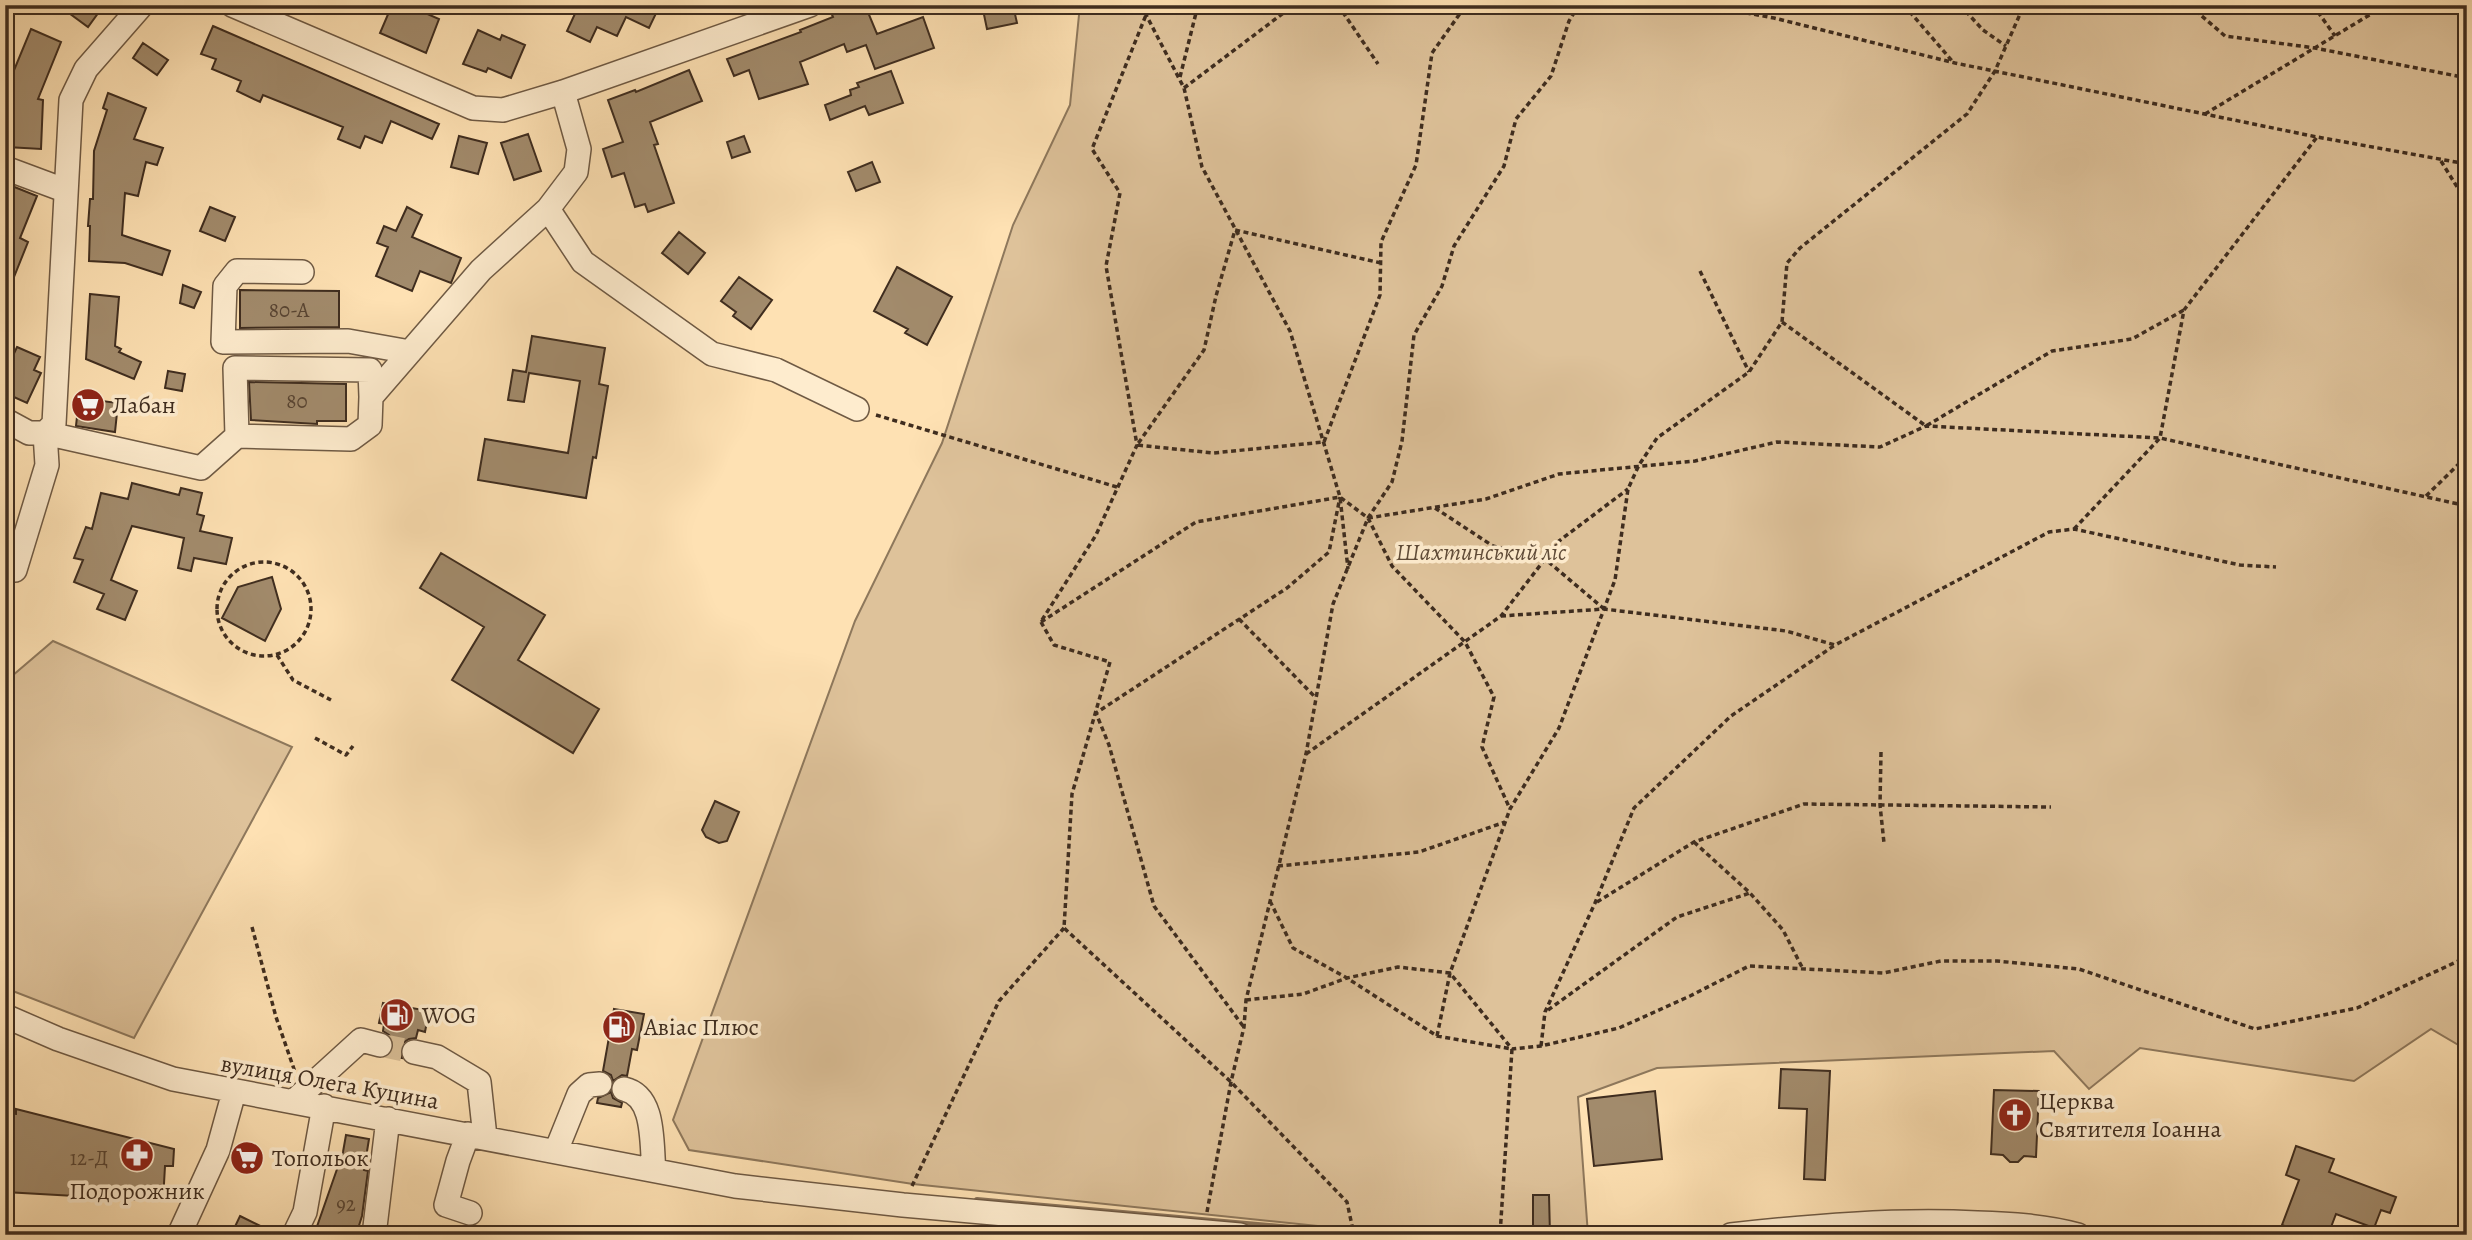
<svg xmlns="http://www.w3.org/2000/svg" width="2472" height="1240" viewBox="0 0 2472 1240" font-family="Alegreya,serif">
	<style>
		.green { fill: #dec29a; stroke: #8e785c; stroke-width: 2 }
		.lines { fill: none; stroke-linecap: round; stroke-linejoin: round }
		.stream { stroke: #8b745a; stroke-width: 6 }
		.building { fill: #a28b6c; stroke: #3f2d1f; stroke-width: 2 }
		.minor-tunnel { stroke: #d8bd95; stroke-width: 23; stroke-dasharray: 23 11; stroke-linecap: butt }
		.minor-casing { stroke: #6f5a44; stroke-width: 26 }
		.path { stroke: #3f2d1f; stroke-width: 3.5; stroke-dasharray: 5 3.5; stroke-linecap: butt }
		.minor { stroke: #feecce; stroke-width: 23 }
		.labels { text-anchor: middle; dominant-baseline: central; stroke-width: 7; stroke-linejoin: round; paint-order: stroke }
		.number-label { font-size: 21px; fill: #584432 }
		.poi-label { font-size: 24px; fill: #3f2d1f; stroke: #feecce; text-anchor: start }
		.park-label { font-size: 24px; font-style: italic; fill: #5f4b38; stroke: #feecce }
		.street-label { font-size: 24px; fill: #3f2d1f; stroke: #feecce }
	</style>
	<rect width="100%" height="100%" fill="#fee1b3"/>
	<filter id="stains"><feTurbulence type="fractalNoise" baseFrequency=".00286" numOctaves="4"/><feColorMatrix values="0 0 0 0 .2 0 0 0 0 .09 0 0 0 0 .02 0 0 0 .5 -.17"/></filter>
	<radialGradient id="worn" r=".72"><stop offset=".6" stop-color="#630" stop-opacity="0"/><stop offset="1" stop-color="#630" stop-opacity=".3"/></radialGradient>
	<!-- green -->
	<path class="green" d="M1080,5H2467V1050L2431,1029L2354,1081L2140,1048L2089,1089L2054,1051L1657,1068L1578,1097L1588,1235H1404L913,1184L689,1150L673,1120L855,621L942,443L1013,225L1070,105Z
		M53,641L292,747L134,1038L5,988V682Z"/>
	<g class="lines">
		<!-- stream -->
		<path class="stream" d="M977,1200L1315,1230"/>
	</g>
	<!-- building -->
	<path class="building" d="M58,5H104L88,27Z
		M392,5H407L439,19L426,53L380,33Z
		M579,5H660L649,28L626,17L617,36L597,27L590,42L567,31Z
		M841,5H865L877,34L923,17L934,48L875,69L866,45L847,52L844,44L800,62L808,84L759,99L749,70L734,76L727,59L801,32L800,30L833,17L830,10Z
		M982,5H1013L1017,23L987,29Z
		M213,26L439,124L432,139L391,121L382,143L365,136L360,148L338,139L343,127L263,95L260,102L237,91L241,81L212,69L216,59L201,54Z
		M31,29L61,42L38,99L43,100L41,149L7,147L9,105L5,103V92Z
		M478,30L500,40L502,35L525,45L511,78L488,68L486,72L463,64Z
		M143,43L168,60L157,75L133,58Z
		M689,70L702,101L650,122L658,144L654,145L674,203L648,212L645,204L635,207L624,173L612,177L603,149L623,142L608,100L635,90L636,92Z
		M891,71L903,103L869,115L865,106L830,120L825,105L851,95L850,90L859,87L857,83Z
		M108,93L146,108L134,139L163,148L157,165L146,162L138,196L125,193L122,235L170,251L162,275L125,263L89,261L90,226H88L90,199H93L94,151L107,110L103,108Z
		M528,134L541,171L514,180L501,143Z
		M459,136L487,143L478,174L451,167Z
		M744,136L750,152L732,158L727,142Z
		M872,162L880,182L856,191L848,172Z
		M12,186L37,196L20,238L28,242L6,297L5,203Z
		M210,207L235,217L225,241L200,231Z
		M407,207L422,215L412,237L461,258L451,283L420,271L412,291L376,276L388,247L377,243L384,226L396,231Z
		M679,232L705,253L688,274L662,253Z
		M897,267L952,297L927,345L905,333L908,329L874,311Z
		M739,277L772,300L751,329L733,316L736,312L721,301Z
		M183,285L201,292L194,308L180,303Z
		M240,290L339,291V327L240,328Z
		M90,294L119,297L115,346L121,349L119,352L141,362L134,379L86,359Z
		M532,336L605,348L599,384L608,386L596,458L593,457L586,498L478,480L485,439L568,453L580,381L529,373L524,402L508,400L513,370L526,372Z
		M17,347L40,357L34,370L41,373L27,403L5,393V373Z
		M168,371L185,374L182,391L165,388Z
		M249,382L346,384V421H317V424L251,420Z
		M79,398L118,403L115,432L76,426Z
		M132,483L179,495L181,488L202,493L197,514L204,516L200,531L232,538L226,564L194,558L191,571L178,568L184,538L132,526L111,580L137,591L125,620L97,609L104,594L74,582L83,560L74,558L86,527L92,529L101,493L128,499Z
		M441,553L545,615L518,660L599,709L573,753L452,680L484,627L420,588Z
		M272,577L281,609L265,641L222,618L238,587Z
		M715,801L739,812L727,841L719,843L706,837L702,830Z
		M383,1003L429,1011L425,1032L418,1030L416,1038L409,1039L403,1043L400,1050L402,1058L388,1056L393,1049L394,1042L389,1035L383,1031L384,1024L379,1023Z
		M614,1009L644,1014L637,1050L632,1049L627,1076L622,1075L613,1081L611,1075L603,1071Z
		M1781,1069L1830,1071L1825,1180L1804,1179L1807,1109L1779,1108Z
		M1994,1090L2039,1091L2036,1157L2024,1156L2018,1162H2010L2003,1155L1991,1154Z
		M1655,1091L1662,1159L1594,1166L1587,1099Z
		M611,1092L613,1098L622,1103L621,1107L597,1103L598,1098Z
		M16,1109L174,1149L173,1166H165L163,1201L5,1192V1113L16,1114Z
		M346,1135L369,1139L364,1170L368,1171L362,1216L356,1235H314L343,1152Z
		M2296,1146L2334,1159L2329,1172L2396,1197L2390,1213L2381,1210L2374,1228L2336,1214L2328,1235H2308L2282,1225L2299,1180L2286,1175Z
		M1533,1195H1549L1550,1235H1533Z
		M240,1216L279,1235H231Z"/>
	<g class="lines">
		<!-- minor-tunnel -->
		<path class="minor-tunnel" d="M380,1045L414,1052"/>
		<!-- minor casing -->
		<g class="minor-casing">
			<path id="minor" d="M232,5L473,108L503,110L563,92L810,5
				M563,92L579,149L576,172L548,209L583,262L712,354L776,370L857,409
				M5,168L64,190
				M302,272L237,271L225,286L223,342L348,341L410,352
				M5,420L29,433H45L54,424L71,100L86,69L142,5
				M237,436L235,368L370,370L371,397
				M15,570L47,465L45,433L201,468L237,436L351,439L370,425L371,397L481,270L548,209
				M5,1016L58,1039L173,1079L735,1186L903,1205L1240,1235
				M414,1052L437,1057L479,1082L485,1137
				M624,1089C656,1096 651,1145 654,1170
				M294,1101L361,1040L380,1045
				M468,1134L458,1161L446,1205L470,1213
				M556,1151L579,1094L589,1085L600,1084
				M179,1235L218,1150L234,1092
				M294,1235L305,1212L324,1106
				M374,1235L388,1119
				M1731,1235C1812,1226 1895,1219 1977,1223C2010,1224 2045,1226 2078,1235"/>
		</g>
		<!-- path -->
		<path class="path" d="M1141,5L1184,88L1202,167L1290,331L1340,497L1348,569
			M1338,5L1378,64
			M1704,5L1774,18L1955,63L2317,137L2467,164
			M1904,5L1953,62
			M1960,5L1983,30L2006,46
			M2189,5L2225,36L2315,48L2467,78
			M2313,5L2335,36
			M1180,77L1198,5
			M1184,88L1294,5
			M2205,114L2386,5
			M2441,161L2467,203
			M1381,263L1235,230L1216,296L1204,350L1137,445L1213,453L1324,442L1380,295L1381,242L1416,165L1432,53L1466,5
			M1700,271L1749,372
			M1782,322L1926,426L2052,351L2132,339L2184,310
			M876,415L1117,487
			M2426,496L2467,456
			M1435,508L1493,546L1545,559L1603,608
			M1368,518L1392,566L1465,642L1494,697L1482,747L1510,809
			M2074,529L2160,438L2184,310L2317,137
			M217 609a47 47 0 1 1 94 0a47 47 0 1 1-94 0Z
			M1501,616L1604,609L1786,631L1835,645L2049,532L2074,529L2240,565L2276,567
			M1239,619L1316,698
			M1042,620L1096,535L1137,445L1106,266L1120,193L1092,149L1146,15
			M1041,622L1196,522L1340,497L1368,518L1486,499L1559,474L1695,461L1777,442L1880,447L1926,426L2160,438L2467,506
			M1041,622L1054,645L1110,662L1072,794L1064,928L1231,1082L1347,1202L1354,1235
			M277,655L293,680L331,700
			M315,738L346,755L353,746
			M1881,752L1880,805L1884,843
			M1306,754L1501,616L1559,541L1628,489
			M1694,842L1750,893L1783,930L1803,969
			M1278,866L1419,852L1505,822
			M1270,901L1293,948L1347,978L1437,1036L1512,1049L1500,1235
			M1597,902L1694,842L1804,804L2051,807
			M252,927L276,1017L295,1072
			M1246,1000L1303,994L1347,978L1398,967L1450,973L1512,1049L1541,1046L1619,1028L1690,996L1749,966L1883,973L1941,961H1997L2079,969L2255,1029L2357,1008L2467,957
			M1548,1010L1677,917L1750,893
			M1243,1026L1154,906L1109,745L1096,713L1287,588L1329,552L1340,497
			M1437,1036L1450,973L1510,809L1559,728L1615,580L1628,489L1639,465L1657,438L1749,372L1782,322L1787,263L1800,248L1967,114L1995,71L2024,5
			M1541,1046L1545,1012L1595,903L1634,808L1731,716L1835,645
			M912,1186L999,1001L1064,928
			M1207,1212L1231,1082L1244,1027L1246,1000L1306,754L1333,604L1368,518L1392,482L1402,441L1414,335L1442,286L1454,246L1504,166L1516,119L1551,76L1569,21L1579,5"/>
		<!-- minor -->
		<use href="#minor" class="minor"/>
	</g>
	<!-- icons -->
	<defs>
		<g id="supermarket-disc" transform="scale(1.75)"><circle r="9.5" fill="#8f2418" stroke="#feecce"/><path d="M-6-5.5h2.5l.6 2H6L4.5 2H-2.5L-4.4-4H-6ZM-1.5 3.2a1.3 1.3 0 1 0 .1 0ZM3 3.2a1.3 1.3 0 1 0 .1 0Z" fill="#fff"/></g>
		<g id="fuel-disc" transform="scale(1.75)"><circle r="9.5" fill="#8f2418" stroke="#feecce"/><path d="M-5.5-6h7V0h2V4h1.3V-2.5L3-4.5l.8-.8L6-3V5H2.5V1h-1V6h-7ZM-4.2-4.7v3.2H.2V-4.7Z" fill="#fff"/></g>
		<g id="church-disc" transform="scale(1.75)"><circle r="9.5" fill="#8f2418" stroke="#feecce"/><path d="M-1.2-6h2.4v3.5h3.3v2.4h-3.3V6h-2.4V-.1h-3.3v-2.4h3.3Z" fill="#fff"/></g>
		<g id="pharmacy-disc" transform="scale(1.75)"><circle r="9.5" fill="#8f2418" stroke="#feecce"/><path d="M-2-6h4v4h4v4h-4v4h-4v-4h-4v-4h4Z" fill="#fff"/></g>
	</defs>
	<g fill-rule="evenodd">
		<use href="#supermarket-disc" x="88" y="405"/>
		<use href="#fuel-disc" x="397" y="1015"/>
		<use href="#fuel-disc" x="619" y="1027"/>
		<use href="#church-disc" x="2015" y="1115"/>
		<use href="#pharmacy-disc" x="137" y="1155"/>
		<use href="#supermarket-disc" x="247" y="1158"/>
	</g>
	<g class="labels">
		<!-- number labels -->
		<g class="number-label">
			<text x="289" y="310">80-А</text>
			<text x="297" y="401">80</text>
			<text x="89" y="1158">12-Д</text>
			<text x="346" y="1204">92</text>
		</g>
		<!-- poi labels -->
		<g class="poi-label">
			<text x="112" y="405">Лабан</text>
			<text x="422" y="1015">WOG</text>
			<text x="644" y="1027">Авіас Плюс</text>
			<text x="2039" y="1101">Церква<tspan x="2039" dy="28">Святителя Іоанна</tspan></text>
			<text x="272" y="1158">Топольок</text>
			<text x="137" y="1191" text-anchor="middle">Подорожник</text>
		</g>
		<!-- park labels -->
		<g class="park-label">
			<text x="1481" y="552">Шахтинський ліс</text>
		</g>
		<!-- street labels -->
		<g class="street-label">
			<text transform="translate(330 1082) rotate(10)">вулиця Олега Куцина</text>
		</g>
	</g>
	<!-- margin -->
	<rect width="2472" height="1240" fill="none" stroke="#fee1b3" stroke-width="28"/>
	<rect x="7" y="7" width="2458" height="1226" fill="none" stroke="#3f2d1f" stroke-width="3.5"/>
	<rect x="14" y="14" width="2444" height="1212" fill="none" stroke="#3f2d1f" stroke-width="2"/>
	<rect width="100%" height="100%" filter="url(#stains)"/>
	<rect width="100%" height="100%" fill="url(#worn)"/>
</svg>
